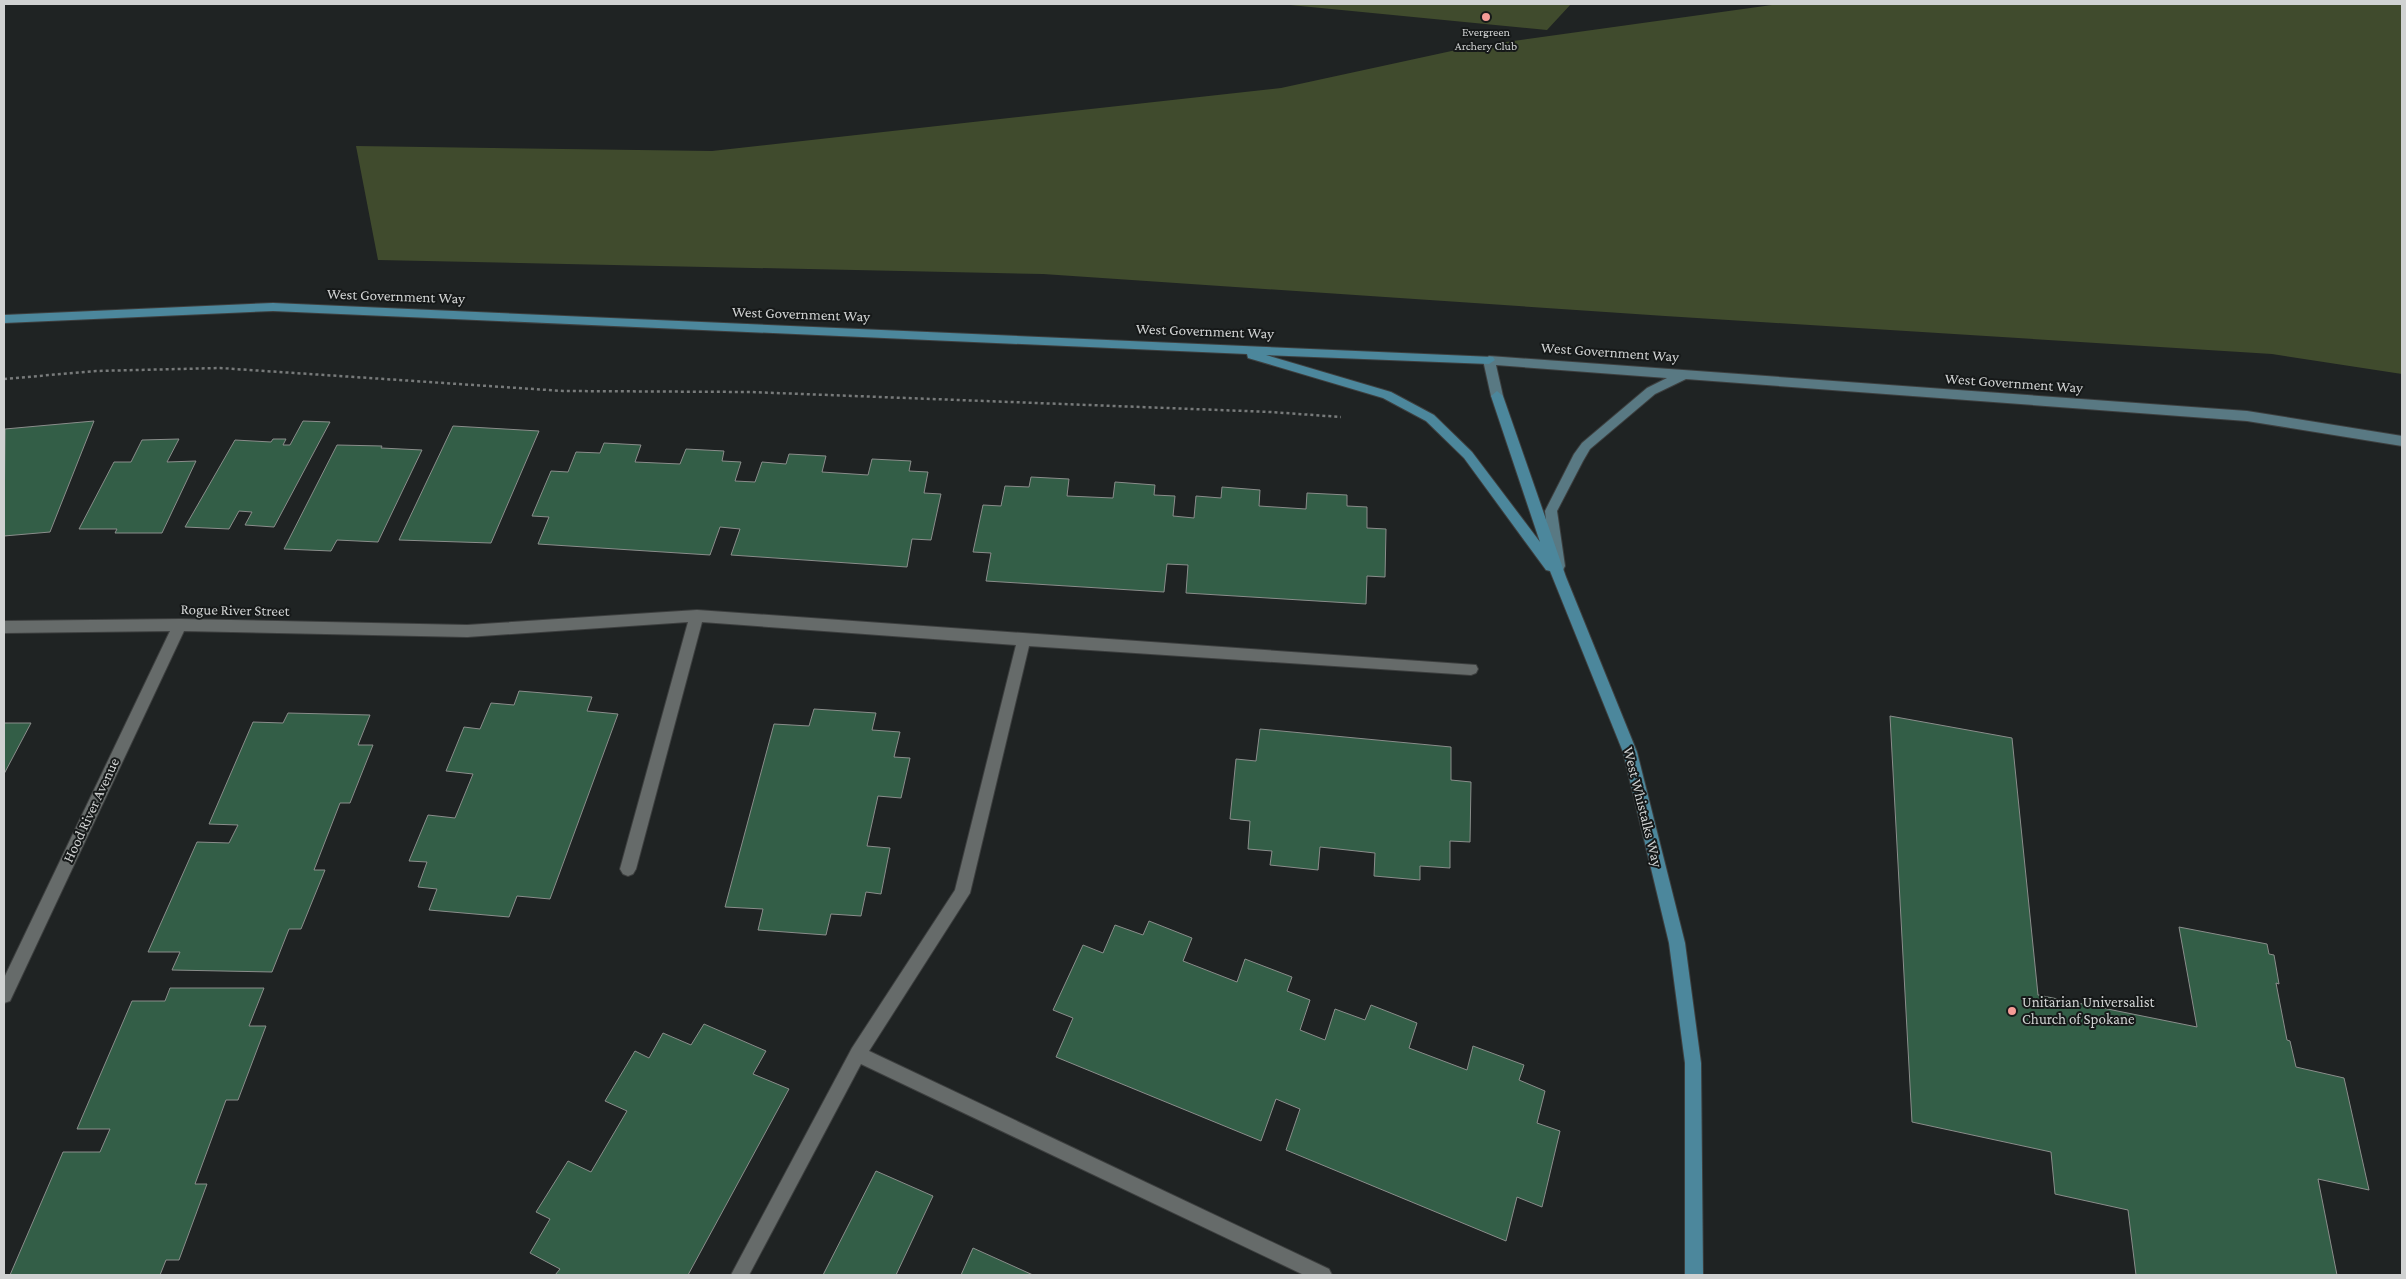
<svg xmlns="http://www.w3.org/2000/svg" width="2406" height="1279" viewBox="0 0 2406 1279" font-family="'Crimson Pro',serif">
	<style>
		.green { fill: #404b2d }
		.building { fill: #335e47; stroke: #8a8d8b }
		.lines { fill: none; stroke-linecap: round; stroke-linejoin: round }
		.service-casing { stroke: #3d3f3f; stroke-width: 2 }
		.minor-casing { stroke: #3d3f3f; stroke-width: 2 }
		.secondary-casing { stroke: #3d3f3f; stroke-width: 2 }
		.primary-casing { stroke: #3d3f3f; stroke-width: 2 }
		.path { stroke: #777a7a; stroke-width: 2.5; stroke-dasharray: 3 3; stroke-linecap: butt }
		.service { fill: #666b6a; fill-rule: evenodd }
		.minor { fill: #666b6a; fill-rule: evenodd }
		.secondary { fill: #597983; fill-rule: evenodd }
		.primary { fill: #4c879c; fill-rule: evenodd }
		.poi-dot { fill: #f59c96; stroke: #161919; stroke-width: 2 }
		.labels { text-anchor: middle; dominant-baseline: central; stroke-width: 4; stroke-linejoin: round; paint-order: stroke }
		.far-poi-label { font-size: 12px; fill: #d0d2d2; stroke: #161919 }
		.street-label { font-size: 15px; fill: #d0d2d2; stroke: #161919 }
		.poi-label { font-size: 15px; fill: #d0d2d2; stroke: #161919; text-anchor: start }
	</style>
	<rect width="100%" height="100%" fill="#1f2323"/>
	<!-- green -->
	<path class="green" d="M1280,4H1571L1547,30Z
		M1779,4H2402V374L2272,354L1665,316L1043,274L378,260L356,146L712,151L1281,88L1470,47Z"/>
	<!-- building -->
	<path class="building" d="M94,421L50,532L4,536L5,429Z
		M303,421L330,422L274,527L245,525L252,512L239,511L229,529L185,527L235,440L271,442L273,439H286L283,445H290Z
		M453,426L539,431L491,543L399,540Z
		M179,439L167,462L196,461L162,533H115L117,529H79L114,462H131L142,440Z
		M604,443L641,445L635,462L680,464L686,449L724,451L722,461L741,462L735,481L755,482L762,462L786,464L789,454L826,456L822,472L868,475L872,459L911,461L909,471L928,472L924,493L941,494L931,540L912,539L907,567L731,555L740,529L720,527L710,555L538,544L549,517L532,516L551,471L568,472L576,452L600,453Z
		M337,445L382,446L381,448L422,450L378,542L337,540L331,551L284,549Z
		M1031,477L1069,479L1067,496L1113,498L1115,482L1155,485L1154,495L1175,496L1173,516L1194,518L1196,496L1221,498L1222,487L1260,490L1259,506L1306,509L1307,493L1347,495V506L1367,507V528L1386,529L1385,577L1367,576L1366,604L1186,593L1188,565L1167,564L1164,592L986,581L991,553L973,552L983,505L1001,506L1005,486L1029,487Z
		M519,691L592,697L587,711L618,714L550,899L517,896L509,917L429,910L437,889L418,887L427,862L409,861L428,815L455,818L473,774L446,771L464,727L480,729L491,703L514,705Z
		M814,709L876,713L872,730L900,732L894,757L910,758L901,798L878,796L867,846L890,848L881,894L866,892L861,916L831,914L826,935L758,930L763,909L725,907L774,724L809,726Z
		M288,713L370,715L358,745H373L350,803H340L314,870H325L301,929H289L272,972L172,970L180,952H148L197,842L229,843L238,825L209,824L253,722L283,723Z
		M1890,716L2012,738L2038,995L2197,1027L2179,927L2267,944L2269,954L2274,955L2279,984L2276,983L2287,1040L2290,1041L2296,1067L2344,1078L2369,1190L2318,1179L2337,1275H2136L2128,1210L2055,1194L2051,1152L1912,1122Z
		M4,723H31L4,774Z
		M1260,729L1451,747V780L1471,782L1470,842L1450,841V868L1420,866V880L1374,876L1375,853L1320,847L1318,870L1270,865L1272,851L1248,849L1250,821L1230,819L1236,759L1256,761Z
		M1149,921L1192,938L1183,961L1237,982L1245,959L1292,977L1287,991L1310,1000L1300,1030L1325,1040L1335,1009L1365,1020L1371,1005L1417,1023L1409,1048L1467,1070L1473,1046L1524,1065L1519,1080L1545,1091L1537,1123L1560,1131L1542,1207L1517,1197L1506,1241L1286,1150L1300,1109L1276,1099L1261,1141L1056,1057L1073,1018L1053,1010L1083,945L1103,953L1115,925L1143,935Z
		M170,988H264L249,1026H266L238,1100H226L195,1184H207L179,1260H166L160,1275H10L63,1152H100L110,1129H77L132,1001H165Z
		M704,1024L766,1051L753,1074L789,1089L688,1275H555L560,1269L530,1253L550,1219L536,1212L568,1161L591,1172L627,1111L605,1101L635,1051L649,1058L663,1033L691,1045Z
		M876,1171L933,1196L896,1275H823Z
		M973,1248L1033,1275H961Z"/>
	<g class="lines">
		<!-- service casing -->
		<g class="service-casing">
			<path id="service" d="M697,610L1476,665L1478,669L1476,673L1471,675L1029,646L970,893L869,1051L1329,1269L1332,1275H1304L861,1064L749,1275H731L852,1048L955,890L1016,645L702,622L636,869L633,874L628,876L623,874L620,869L688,622L467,637L462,635L460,631L462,627L467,625Z"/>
		</g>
		<!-- minor casing -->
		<g class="minor-casing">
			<path id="minor" d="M180,619L467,625L472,627L474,631L472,635L467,637L184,631L10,1001L4,1003V978L170,631L4,633V621Z"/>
		</g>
		<!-- secondary casing -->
		<g class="secondary-casing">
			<path id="secondary" d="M1489,356L2247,411L2402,436V446L2247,421L1686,379L1655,394L1590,449L1583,461L1557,511L1565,566L1563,570H1553L1551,566L1545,511L1574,454L1582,443L1647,388L1667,378L1496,365L1503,396L1497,401L1491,396L1483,360Z"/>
		</g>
		<!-- primary casing -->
		<g class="primary-casing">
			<path id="primary" d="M273,303L1493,357L1495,360L1489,364L1266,355L1391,392L1434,415L1472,452L1540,542L1491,396L1497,391L1503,396L1566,577L1637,752L1685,943L1701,1063L1703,1275H1685V1063L1669,943L1623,752L1550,571L1546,570L1464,458L1426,421L1383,398L1248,358L1247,354L273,311L4,323V315Z"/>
		</g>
		<!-- path -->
		<path class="path" d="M4,379L96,371L220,368L563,391L750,392L1271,412L1341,417"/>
		<!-- service -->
		<use href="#service" class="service"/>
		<!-- minor -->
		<use href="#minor" class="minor"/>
		<!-- secondary -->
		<use href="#secondary" class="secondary"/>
		<!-- primary -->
		<use href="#primary" class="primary"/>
	</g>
	<!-- markers -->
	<g class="poi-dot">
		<circle cx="1486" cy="17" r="5"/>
		<circle cx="2012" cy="1011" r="5"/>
	</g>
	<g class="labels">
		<!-- far-poi labels -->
		<g class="far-poi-label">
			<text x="1486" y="32">Evergreen<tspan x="1486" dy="14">Archery Club</tspan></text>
		</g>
		<!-- street labels -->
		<g class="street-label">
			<text transform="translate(396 296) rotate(2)">West Government Way</text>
			<text transform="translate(801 314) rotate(2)">West Government Way</text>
			<text transform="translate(1205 331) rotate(2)">West Government Way</text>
			<text transform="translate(1610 352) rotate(4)">West Government Way</text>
			<text transform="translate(2014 383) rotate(4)">West Government Way</text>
			<text transform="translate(235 610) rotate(1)">Rogue River Street</text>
			<text transform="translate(1643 807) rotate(76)">West Whistalks Way</text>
			<text transform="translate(91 810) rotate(-65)">Hood River Avenue</text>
		</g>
		<!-- poi labels -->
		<g class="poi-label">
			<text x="2022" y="1002">Unitarian Universalist<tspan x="2022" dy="17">Church of Spokane</tspan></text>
		</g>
	</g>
	<!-- border -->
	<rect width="2406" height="1279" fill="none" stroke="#d0d2d2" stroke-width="10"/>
</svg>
